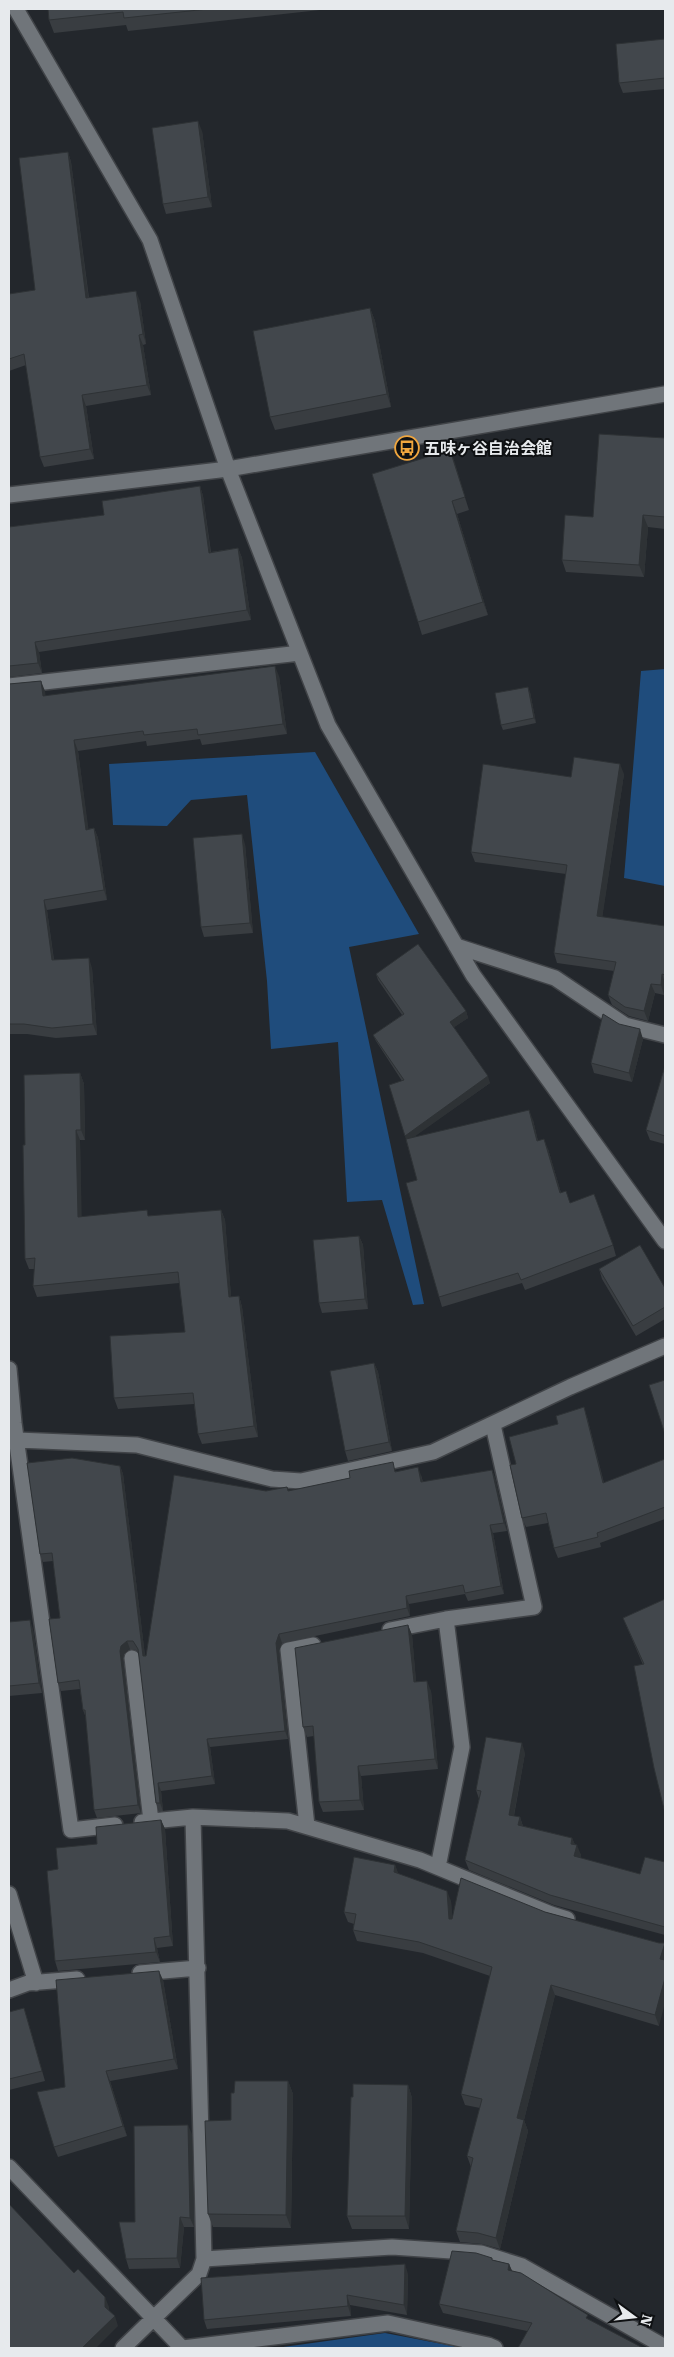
<svg xmlns="http://www.w3.org/2000/svg" width="674" height="2357" viewBox="0 0 674 2357" font-family="'Roboto Serif','Noto Sans JP',serif">
	<style>
		.green { fill: #1f4c7c }
		.lines { fill: none; stroke-linecap: round; stroke-linejoin: round }
		.minor-casing { stroke: #414448; stroke-width: 18 }
		.minor { stroke: #70757a; stroke-width: 15 }
		.wall { fill: #393d41 }
		.shaded-wall { fill: #2e3235 }
		.building { fill: #42474c; stroke: #2e3235 }
		.labels { text-anchor: middle; dominant-baseline: central; stroke-width: 4; stroke-linejoin: round; paint-order: stroke }
		.poi-label { font-size: 16px; font-weight: bold; fill: #e7eaed; stroke: #0e1012; text-anchor: start }
	</style>
	<rect width="100%" height="100%" fill="#23272c"/>
	<!-- green -->
	<path class="green" d="M665,669V886L624,878L641,671Z
		M315,752L419,934L349,947L424,1304L413,1305L382,1200L347,1202L338,1042L271,1049L267,981L247,795L191,800L167,826L113,825L109,764Z
		M385,2333L463,2348H276Z"/>
	<g class="lines">
		<!-- minor casing -->
		<g class="minor-casing">
			<path id="minor" d="M16,9L150,240L228,469L328,725L473,975L665,1241
				M9,495L228,469L665,394
				M9,686L300,653
				M456,946L555,978L625,1025L665,1035
				M9,1369L14,1423L71,1830L115,1825
				M17,1440L137,1445L272,1479L301,1481L433,1452L570,1387L665,1346
				M446,1619L534,1607L493,1425
				M390,1630L446,1619L462,1747L438,1867
				M132,1658L151,1821
				M142,1822L193,1817L288,1821L420,1860L551,1914L567,1919
				M307,1826L288,1650L313,1645
				M9,1894L36,1983
				M140,1973L198,1968
				M9,1990L28,1983L77,1979
				M9,2167L182,2348
				M204,2259L392,2247L481,2253L522,2266L665,2347
				M123,2348L199,2274L204,2259L193,1817
				M183,2348L388,2323L488,2345L495,2348"/>
		</g>
		<!-- minor -->
		<use href="#minor" class="minor"/>
	</g>
	<!-- wall -->
	<path class="wall" d="M48,9H320V10L128,31L126,25L54,33L49,20Z
		M665,39V89L623,93L619,83Z
		M202,131L212,207L166,214L163,204Z
		M68,152L71,162L89,298L140,301L146,344L143,345L151,395L86,406L94,459L44,467L40,457L26,365L9,371V294L35,290Z
		M370,308L375,321L391,407L275,430L270,417Z
		M665,438V529L648,527L644,577L566,572L562,560L593,517Z
		M450,450L469,510L457,514L488,615L422,635L418,622Z
		M200,486L203,496L211,552L238,548L242,558L251,620L39,652L42,673L9,677V527L104,515Z
		M279,676L287,734L202,745L200,739L147,746L146,741L78,751L88,829L94,828L98,838L107,900L47,910L54,960L92,968L97,1035L56,1038L27,1034H9V684L41,681L45,696Z
		M530,692L536,723L503,730L501,725Z
		M624,774L602,917L665,926V988L664,995L655,993L648,1021L629,1016L612,1005L608,995L614,971L557,963L554,953L566,874L475,862L471,852L571,777Z
		M245,844L253,933L204,937L201,927Z
		M376,974L466,1011L468,1018L454,1027L490,1083L413,1137L533,1120L538,1141L548,1149L561,1193L570,1203L613,1245L616,1256L525,1290L522,1283L442,1307L439,1297L417,1180L406,1140L402,1081L376,1041L373,1035L402,1015L378,980Z
		M643,1039L632,1082L594,1073L591,1063Z
		M665,1066V1144L650,1140L646,1130Z
		M80,1073L84,1084L85,1140H80L81,1217L149,1216L221,1210L225,1220L231,1297L239,1296L242,1307L258,1437L202,1444L198,1434L194,1404L118,1409L114,1398L185,1332L179,1283L37,1297L33,1286L35,1269H29L25,1259V1145Z
		M359,1236L363,1245L368,1309L322,1313L319,1303Z
		M599,1269L665,1288V1319L636,1336L602,1279Z
		M374,1363L378,1372L392,1451L348,1461L345,1451Z
		M587,1417L604,1483L665,1459V1519L600,1543L601,1547L558,1558L554,1548L548,1523L526,1527L522,1518L516,1464L558,1424Z
		M120,1466L123,1474L145,1656L266,1491L287,1487L289,1491L396,1471L421,1475L423,1482L492,1470L495,1478L507,1531L493,1533L504,1594L468,1601L465,1594L409,1604L410,1616L282,1643L279,1651L288,1739L210,1747L215,1784L161,1791L163,1811H159L156,1803L139,1654L136,1650L130,1649L124,1654L123,1659L141,1813L97,1818L94,1810L86,1718L83,1710L80,1689L61,1691L58,1683L60,1618L53,1561L43,1562L40,1554Z
		M665,1599V1813L643,1665L623,1618Z
		M9,1622L33,1629L42,1693L9,1696Z
		M408,1625L412,1635L416,1682L431,1691L438,1769L361,1776L364,1810L323,1812L319,1802L314,1736L307,1737L303,1727Z
		M525,1753L514,1816L520,1817L523,1826L572,1838L575,1845L581,1855L580,1858L640,1874L665,1862V1935L554,1905L469,1870L465,1860L479,1799L476,1790Z
		M161,1820L165,1829L173,1946L157,1948L160,1962L58,1971L55,1961L58,1869Z
		M395,1865L398,1874L451,1901L452,1919L545,1912L659,1943V2026L555,1995L524,2120L528,2131L500,2249L482,2244L460,2242L456,2231L471,2167L467,2156L480,2108L465,2105L461,2094L490,1976L423,1953L357,1941L353,1930L354,1924L348,1922L344,1912Z
		M163,1980L178,2069L110,2081L127,2136L58,2157L54,2147L65,2087Z
		M9,2012L27,2018L45,2081L9,2090Z
		M288,2081L293,2094L291,2228L213,2227L208,2214L231,2120L234,2093Z
		M408,2085L412,2098L409,2229H352L347,2216L353,2097Z
		M192,2134L194,2227H184L180,2268L129,2269L126,2259L135,2222Z
		M493,2260L509,2264L512,2271L588,2315L527,2331L443,2313L439,2304Z
		M408,2274L407,2315L350,2305L351,2316L207,2329L204,2320Z"/>
	<!-- shaded-wall -->
	<path class="shaded-wall" d="M198,121L202,131L212,207L208,197Z
		M68,152L71,162L90,309L86,298Z
		M136,291L140,301L146,344L143,334Z
		M370,308L375,321L391,407L387,394Z
		M139,335L143,345L151,395L147,385Z
		M82,395L86,406L94,459L90,449Z
		M450,450L455,463L469,510L465,497Z
		M200,486L203,496L212,563L209,553Z
		M452,501L457,514L488,615L483,602Z
		M643,515L648,527L644,577L639,565Z
		M238,548L242,558L251,620L247,610Z
		M35,642L39,652L42,673L38,663Z
		M275,666L279,676L287,734L283,724Z
		M41,681L45,691L47,706L43,696Z
		M528,687L530,692L536,723L534,718Z
		M74,740L78,751L90,840L86,830Z
		M620,764L624,774L601,926L597,916Z
		M94,828L98,838L107,900L104,890Z
		M242,834L245,844L253,933L250,923Z
		M44,900L47,910L55,970L52,960Z
		M89,958L92,968L97,1035L93,1024Z
		M662,974L665,983L664,995L661,985Z
		M651,984L655,993L648,1021L644,1011Z
		M466,1011L468,1018L453,1028L450,1022Z
		M640,1029L643,1039L632,1082L629,1073Z
		M80,1073L84,1084L85,1140L81,1130Z
		M488,1076L490,1083L407,1142L405,1136Z
		M529,1110L533,1120L540,1151L537,1141Z
		M76,1130L80,1140L82,1228L78,1217Z
		M544,1139L548,1149L564,1203L560,1193Z
		M221,1210L225,1220L232,1308L229,1297Z
		M359,1236L363,1245L368,1309L365,1299Z
		M239,1296L242,1307L258,1437L254,1426Z
		M374,1363L378,1372L392,1451L389,1442Z
		M584,1407L587,1417L606,1493L603,1483Z
		M120,1466L123,1474L146,1664L143,1656Z
		M418,1467L421,1475L424,1490L421,1482Z
		M492,1470L495,1478L507,1531L504,1523Z
		M490,1525L493,1533L504,1594L501,1586Z
		M406,1596L409,1604L410,1616L407,1608Z
		M30,1620L33,1629L42,1693L39,1683Z
		M408,1625L412,1635L417,1692L414,1682Z
		M279,1634L282,1643L279,1651L288,1739L285,1731L276,1643Z
		M127,1641L130,1649L124,1654L123,1659L141,1813L138,1805L120,1651L121,1646Z
		M427,1681L431,1691L438,1769L435,1759Z
		M207,1739L210,1747L215,1784L212,1776Z
		M522,1743L525,1753L512,1825L509,1815Z
		M358,1766L361,1776L364,1810L360,1800Z
		M158,1783L161,1791L163,1811L160,1803Z
		M520,1817L523,1827L518,1825Z
		M161,1820L165,1829L173,1946L170,1936Z
		M572,1838L576,1847L571,1844Z
		M577,1845L581,1855L578,1866L574,1856Z
		M395,1865L399,1875L394,1872Z
		M447,1891L451,1901L453,1929L449,1919Z
		M154,1938L157,1948L160,1962L156,1952Z
		M665,1943V1966L660,1959Z
		M159,1971L163,1980L178,2069L174,2059Z
		M665,1978V2003L659,2026L655,2015Z
		M551,1985L555,1995L524,2120L528,2131L500,2249L496,2238L517,2118Z
		M106,2071L110,2081L127,2136L123,2126Z
		M288,2081L293,2094L291,2228L286,2215Z
		M408,2085L412,2098L409,2229L405,2216Z
		M188,2125L192,2134L194,2227L190,2218Z
		M180,2217L184,2227L180,2268L177,2258Z
		M405,2264L408,2274L407,2315L404,2305Z
		M509,2264L513,2273L508,2270Z
		M347,2295L350,2305L351,2316L348,2306Z
		M105,2297L109,2307V2316L105,2307Z
		M115,2316L118,2326L96,2348H82Z"/>
	<!-- building -->
	<path class="building" d="M48,9H208L124,18L123,12L49,20Z
		M665,39V78L619,83L616,44Z
		M198,121L208,197L163,204L152,128Z
		M68,152L86,298L136,291L143,334L139,335L147,385L82,395L90,449L40,457L24,354L9,359V294L35,290L19,158Z
		M370,308L387,394L270,417L253,331Z
		M599,434L665,438V517L643,515L639,565L562,560L565,515L593,517Z
		M450,450L465,497L452,501L483,602L418,622L372,474Z
		M200,486L209,553L238,548L247,610L35,642L38,663L9,666V527L104,515L102,501Z
		M275,666L283,724L198,735L197,729L144,735L143,731L74,740L86,830L94,828L104,890L44,900L52,960L89,958L93,1024L52,1028L24,1024H9V684L41,681L43,696Z
		M528,687L534,718L501,725L495,693Z
		M574,757L620,764L597,916L665,926V975L662,974L661,985L651,984L644,1011L625,1007L608,995L616,962L554,953L567,865L471,852L483,764L571,777Z
		M242,834L250,923L201,927L193,838Z
		M418,944L466,1011L450,1022L488,1076L405,1136L389,1085L404,1080L373,1035L404,1014L376,974Z
		M603,1014L619,1024L640,1029L629,1073L591,1063Z
		M665,1066V1136L646,1130Z
		M80,1073L81,1130H76L78,1217L147,1210L148,1216L221,1210L229,1297L239,1296L254,1426L198,1434L193,1393L114,1398L110,1336L185,1332L178,1272L33,1286L35,1258L25,1259L23,1145H25L24,1075Z
		M529,1110L537,1141L544,1139L560,1193L566,1191L570,1203L594,1194L613,1245L521,1280L518,1273L439,1297L406,1183L417,1180L406,1139Z
		M359,1236L365,1299L319,1303L313,1240Z
		M640,1245L665,1288V1307L633,1326L599,1269Z
		M374,1363L389,1442L345,1451L330,1371Z
		M665,1380V1434L649,1385Z
		M584,1407L603,1483L665,1459V1507L597,1533L598,1537L554,1548L546,1513L522,1518L510,1465L516,1464L509,1437L558,1424L556,1416Z
		M72,1458L120,1466L143,1656H146L174,1475L266,1491L287,1487L288,1491L350,1478L349,1471L393,1462L395,1472L418,1467L421,1482L492,1470L504,1523L490,1525L501,1586L465,1593L463,1585L406,1596L407,1608L279,1634L276,1643L285,1731L207,1739L212,1776L158,1783L160,1803H156L138,1649L133,1641H127L121,1646L120,1651L138,1805L94,1810L85,1710H83L79,1680L58,1683L49,1619L60,1618L52,1553L40,1554L27,1463Z
		M665,1599V1813L654,1768L634,1666L644,1664L623,1618Z
		M30,1620L39,1683L9,1686V1622Z
		M408,1625L414,1682L427,1681L435,1759L358,1766L360,1800L319,1802L313,1726L303,1727L295,1648Z
		M486,1737L522,1743L509,1815L520,1817L518,1825L572,1838L571,1844L577,1845L574,1856L640,1874L645,1857L665,1862V1927L550,1895L465,1860L481,1791L476,1790Z
		M161,1820L170,1936L154,1938L156,1952L55,1961L47,1871L58,1869L56,1848L97,1844L96,1827Z
		M354,1857L395,1865L394,1872L447,1891L449,1919H452L461,1878L545,1912L659,1943H665L660,1959L665,1960V1978L655,2015L551,1985L517,2118L524,2120L496,2238L478,2233L456,2231L473,2158L467,2156L482,2099L461,2094L492,1967L419,1942L353,1930L356,1914L344,1912Z
		M159,1971L174,2059L106,2071L123,2126L54,2147L37,2092L65,2087L56,1980Z
		M24,2008L42,2071L9,2079V2012Z
		M235,2081H288L286,2215L208,2214L205,2121L231,2120V2093H234Z
		M353,2084L408,2085L405,2216H347L351,2097H353Z
		M188,2125L190,2218L180,2217L177,2258L126,2259L119,2222H135L134,2126Z
		M9,2204L74,2273L78,2269L105,2297V2307L115,2316L82,2348H9Z
		M452,2251L476,2253L492,2258V2260L509,2264L508,2270L521,2273L588,2315L586,2318L643,2348H518L532,2323L439,2304Z
		M405,2264L404,2305L347,2295L348,2306L204,2320L201,2278Z"/>
	<!-- icons -->
	<defs>
		<g id="bus-ring" transform="scale(1.25)"><circle r="9.5" fill="#0e1012" stroke="#f0a63e" stroke-width="1.5"/><path d="M-5-6H5V4H4V6H2V4H-2V6H-4V4H-5ZM-3.5-4V0h7V-4ZM-3.5 1.2v1.5H-2V1.2ZM2 1.2v1.5H3.5V1.2Z" fill="#f0a63e"/></g>
	</defs>
	<g fill-rule="evenodd">
		<use href="#bus-ring" x="407" y="448"/>
	</g>
	<g class="labels">
		<!-- poi labels -->
		<g class="poi-label">
			<text x="424" y="448">五味ヶ谷自治会館</text>
		</g>
	</g>
	<!-- border -->
	<rect width="674" height="2357" fill="none" stroke="#e7eaed" stroke-width="20"/>
	<!-- north arrow -->
	<g transform="translate(634 2317) rotate(105)" stroke="#0e1012" stroke-width="4" paint-order="stroke">
	<path d="M0-4L9 19L0 12L-9 19Z" fill="#e7eaed"/>
	<text y="-8" font-size="14" font-weight="bold" text-anchor="middle" fill="#e7eaed">N</text>
	</g>
</svg>
